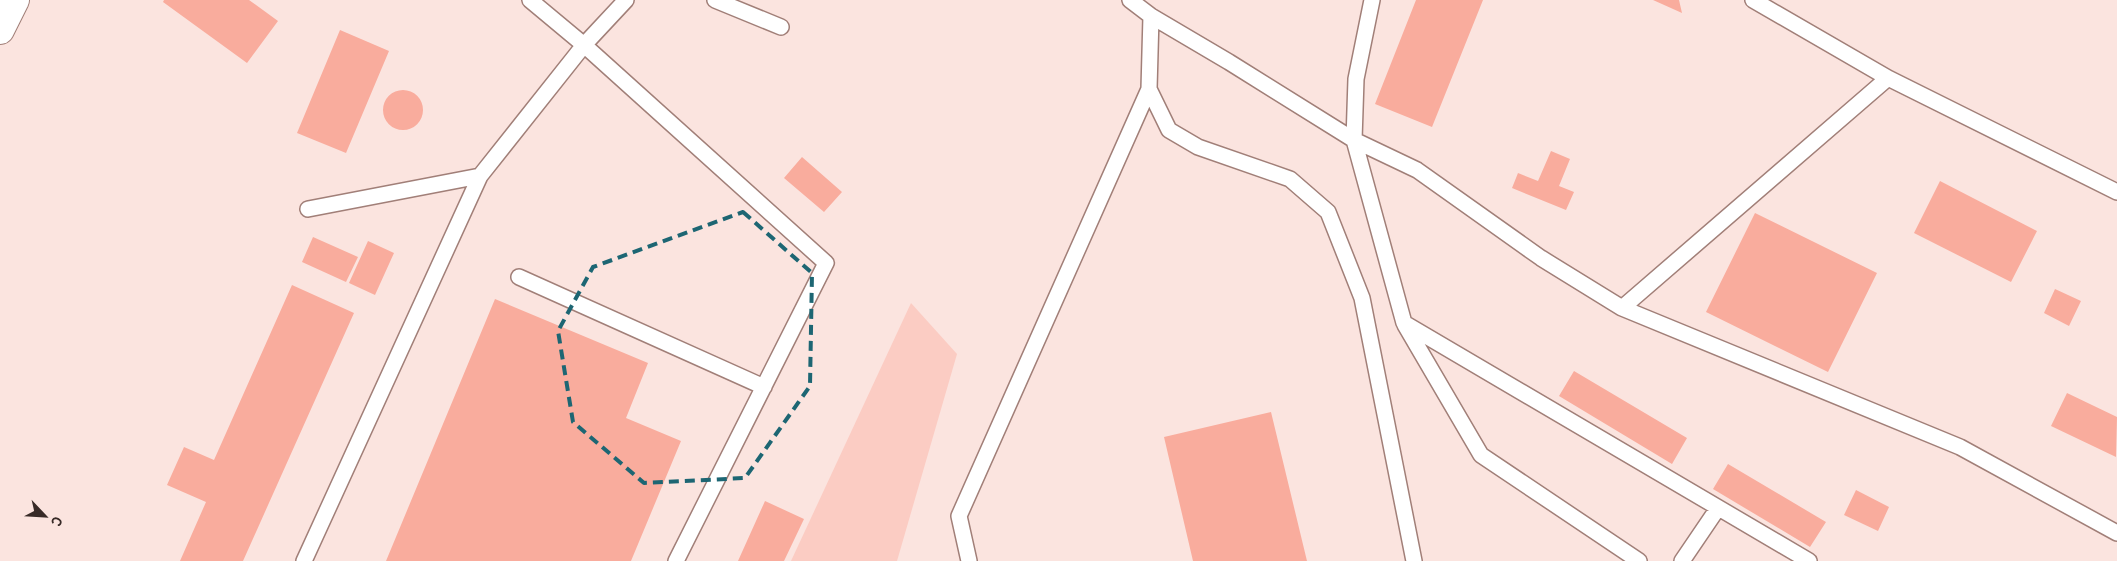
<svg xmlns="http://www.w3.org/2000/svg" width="2117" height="561" viewBox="0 0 2117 561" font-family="Overpass,sans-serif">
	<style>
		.green { fill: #fbccc3 }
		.building { fill: #f9ac9d }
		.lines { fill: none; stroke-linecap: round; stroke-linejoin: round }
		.lane-casing { stroke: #a17f78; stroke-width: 18 }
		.secondary-casing { stroke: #a17f78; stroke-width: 30 }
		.lane { stroke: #fff; stroke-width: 15 }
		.secondary { stroke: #fff; stroke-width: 28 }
		.marked { fill: none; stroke: #1d6673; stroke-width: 4; stroke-dasharray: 10 6; stroke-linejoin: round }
	</style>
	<rect width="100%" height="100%" fill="#fbe4df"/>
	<!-- green -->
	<path class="green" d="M911,303L957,354L897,561H791Z"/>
	<!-- building -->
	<path class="building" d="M164,0H249L278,21L247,63L163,2Z
		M1416,0H1483L1432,127L1375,104Z
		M1653,0H1679L1682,13Z
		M340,30L389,51L346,153L297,133Z
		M383 110a20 20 0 1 1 40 0a20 20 0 1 1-40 0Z
		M1551,151L1570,159L1559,186L1574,192L1566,210L1512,188L1518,173L1538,181Z
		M802,157L842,192L824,212L784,178Z
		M1940,181L2037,231L2011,282L1914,233Z
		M1755,213L1877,273L1828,372L1706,312Z
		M313,237L358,257L346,282L302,262Z
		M368,241L394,253L375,295L349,283Z
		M292,285L354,313L243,561H180L206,502L167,485L184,447L214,460Z
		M2055,289L2081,301L2069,326L2044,313Z
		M495,299L648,363L626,418L681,441L631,561H386Z
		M1574,371L1687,438L1672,464L1559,396Z
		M2067,393L2117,417L2116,457L2051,426Z
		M1271,412L1307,561H1193L1164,437Z
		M1728,464L1826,522L1810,547L1713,489Z
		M1856,490L1889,507L1878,531L1844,515Z
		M765,501L804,519L784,561H738Z"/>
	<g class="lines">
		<!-- lane casing -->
		<g class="lane-casing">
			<path id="lane" d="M530,0L584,45L826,263L676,561
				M715,0L781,27
				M1130,0L1151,16L1229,62L1354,140L1417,170L1541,258L1622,308L1960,447L2117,533
				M1372,0L1356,79L1354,140L1404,323L1809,561
				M1753,0L1888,78L2117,192
				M1149,89L1169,130L1198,147L1290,179L1328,212L1362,298L1414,561
				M308,209L480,176
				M519,277L764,387
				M1622,308L1888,78
				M1405,325L1481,455L1639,561
				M304,561L480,176L584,45L626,0
				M969,561L959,516L1149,89L1151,16
				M1682,561L1718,508"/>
		</g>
		<!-- secondary casing -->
		<g class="secondary-casing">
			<path id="secondary" d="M0,30L15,0"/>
		</g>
		<!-- lane -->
		<use href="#lane" class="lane"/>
		<!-- secondary -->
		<use href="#secondary" class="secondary"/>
	</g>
	<!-- marked area -->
	<path class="marked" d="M743,212L812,273L810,386L745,478L644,483L573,422L558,331L593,267Z"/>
	<!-- north arrow -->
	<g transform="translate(45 516) rotate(115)" stroke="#fbe4df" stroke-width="4" paint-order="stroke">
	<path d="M0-4L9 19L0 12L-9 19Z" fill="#382a27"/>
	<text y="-8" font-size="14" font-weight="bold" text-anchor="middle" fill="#382a27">С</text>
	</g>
</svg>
